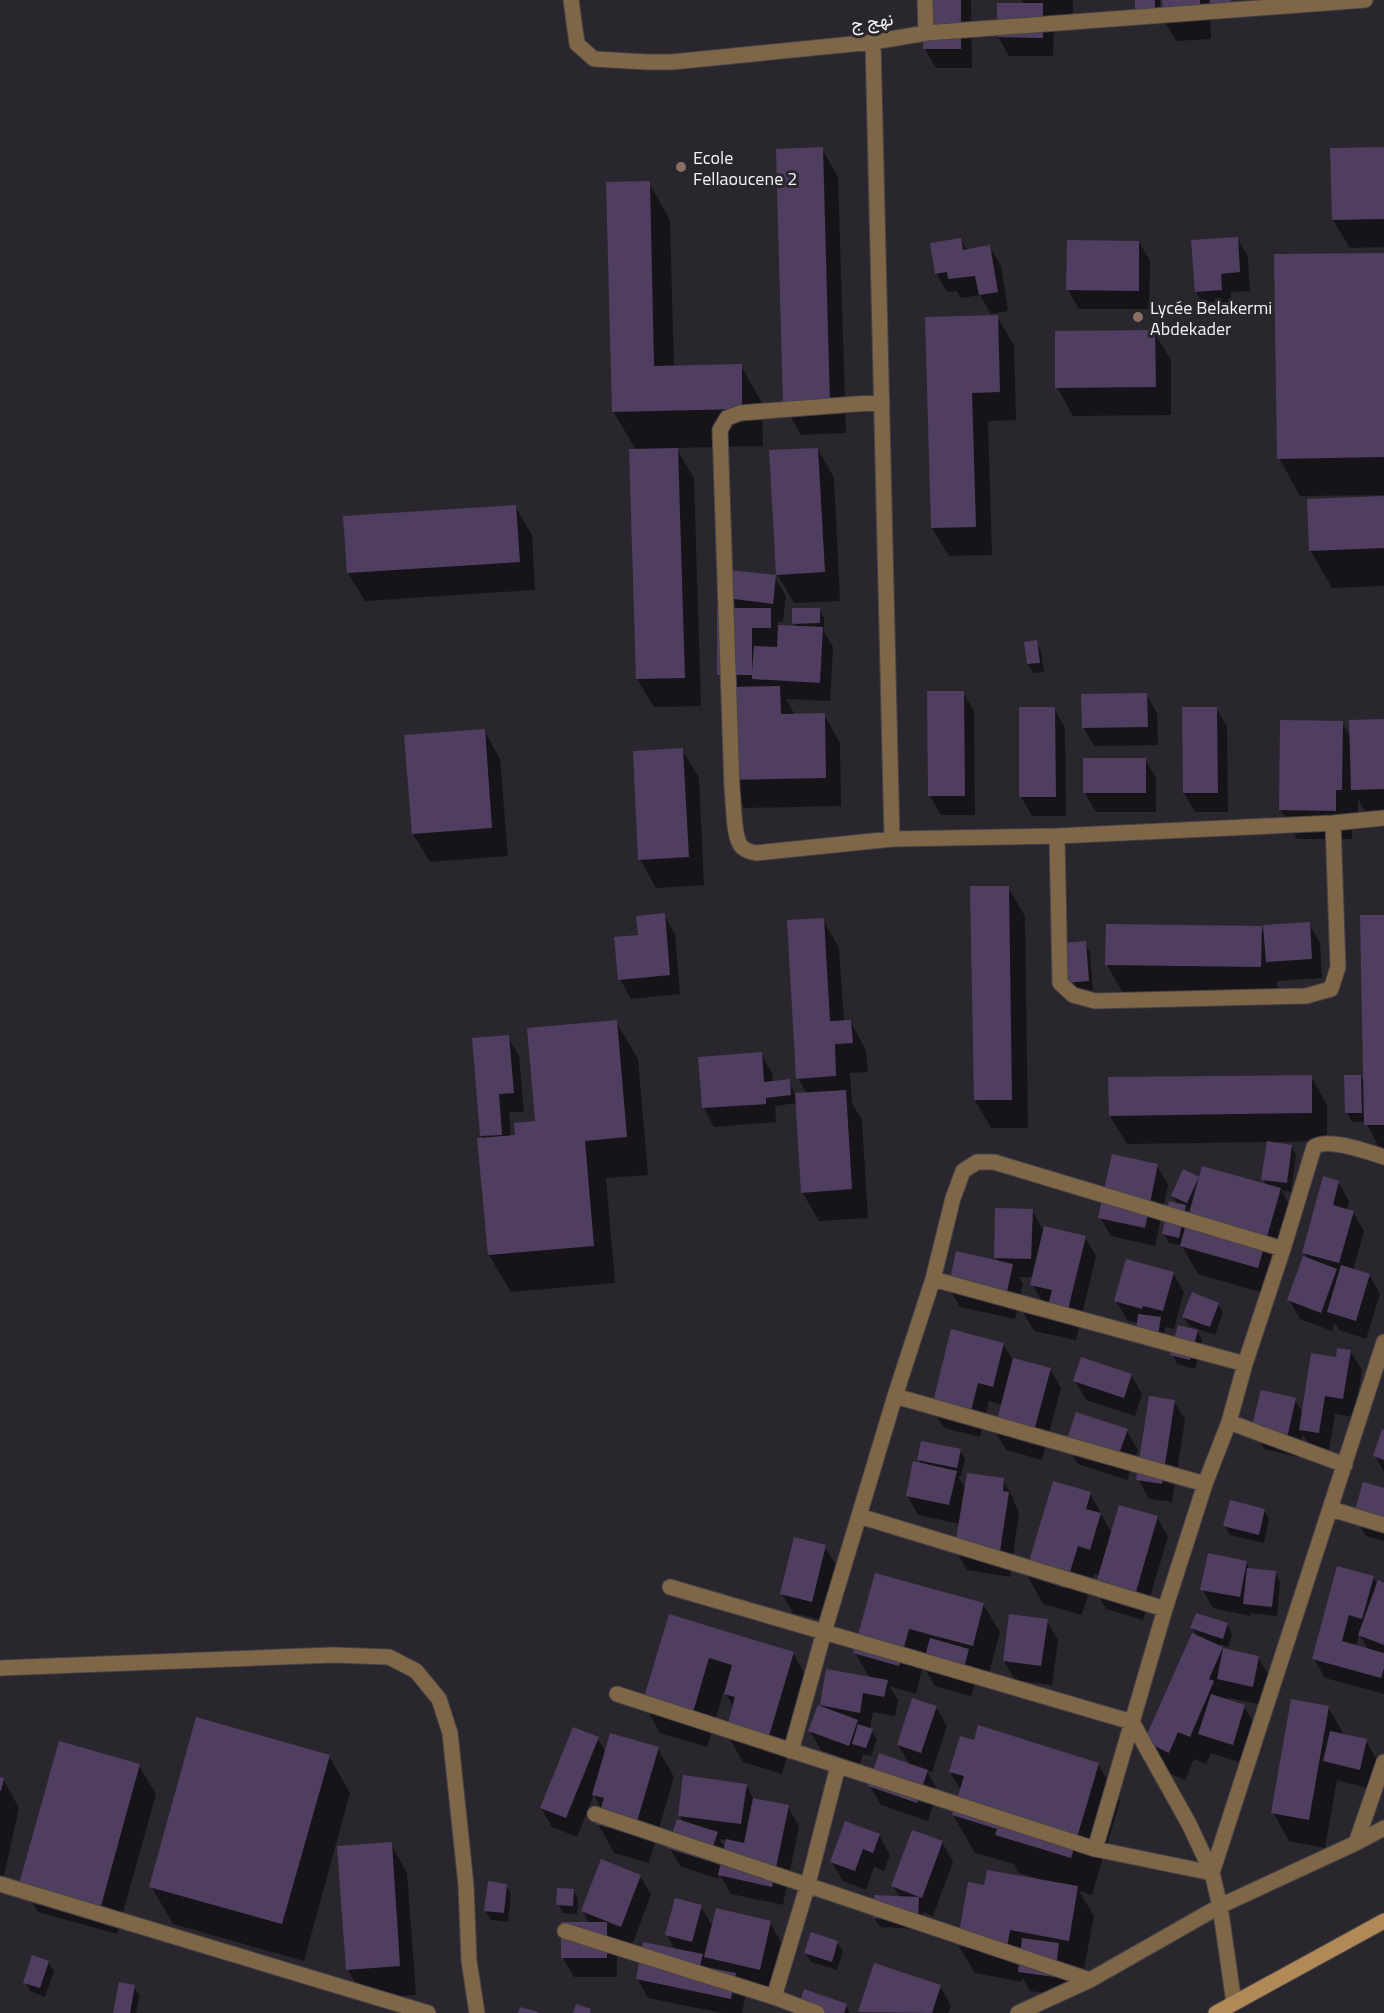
<svg xmlns="http://www.w3.org/2000/svg" width="1384" height="2013" viewBox="0 0 1384 2013" font-family="'Titillium Web',Vazirmatn,sans-serif">
	<style>
		.shadow { fill: #0007; fill-rule: evenodd }
		.building { fill: #503e61 }
		.lines { fill: none; stroke-linecap: round; stroke-linejoin: round }
		.street-casing { stroke: #46434a; stroke-width: 17 }
		.secondary-casing { stroke: #46434a; stroke-width: 17 }
		.street { stroke: #7e6647; stroke-width: 15 }
		.secondary { stroke: #b08956; stroke-width: 15 }
		.education-dot { fill: #8d6e63; stroke: #2a262e; stroke-width: 2 }
		.labels { text-anchor: middle; dominant-baseline: central; stroke-width: 6; stroke-linejoin: round; paint-order: stroke }
		.street-label { font-size: 18px; fill: #f5f3f8; stroke: #2a262e }
		.poi-label { font-size: 18px; fill: #f5f3f8; stroke: #2a262e; text-anchor: start }
	</style>
	<rect width="100%" height="100%" fill="#2a262e"/>
	<!-- shadow -->
	<path class="shadow" d="M924,0H971L972,68H936L925,49Z
		M1022,0H1073V16L1054,24L1053,56H1009L998,37L1024,5Z
		M1137,0H1160V18H1142L1137,9Z
		M1164,0H1209L1211,39L1176,41L1165,22Z
		M822,149L838,177L846,433L801,435L785,407Z
		M1384,149V247L1350,248L1333,220Z
		M649,183L670,220L674,367L741,366L762,403L763,446L676,448L694,478L701,706L654,707L637,679L636,450L613,411Z
		M1237,238L1248,257L1250,291L1231,292L1232,309L1207,311L1196,292Z
		M961,240L967,250L990,247L1001,266L1008,311L991,314L980,295L961,298L957,291L947,292L936,273Z
		M1139,242L1150,261L1149,309H1079L1068,290Z
		M1384,254V495L1300,496L1279,458Z
		M997,317L1014,345L1016,420L988,421L992,555L949,556L932,528L927,319Z
		M1154,332L1171,360V415L1073,416L1057,387Z
		M818,449L834,478L840,601L794,603L777,574Z
		M1384,498V586L1332,588L1310,550Z
		M515,506L532,535L535,590L365,601L348,573Z
		M775,577L786,596L783,622H777L780,626L796,627L794,623L819,609L824,618V632L833,647L830,701L786,699L795,715L824,714L840,743L841,806L744,808L728,780L726,688L719,675V597Z
		M1036,642L1041,651L1044,672L1034,673L1028,664L1026,643Z
		M963,692L974,711L975,815H941L930,796Z
		M1146,694L1157,713L1158,745L1094,746L1083,727Z
		M1054,708L1065,728L1066,816H1032L1021,797Z
		M1216,708L1227,727L1228,812H1195L1184,793Z
		M1384,720V827H1374L1358,799V818H1352V839H1297L1281,810L1342,722L1351,738Z
		M484,730L500,759L508,856L430,862L413,834Z
		M682,750L699,778L704,885L656,888L640,859Z
		M1085,759H1145L1156,778V812H1096L1085,793Z
		M1008,887L1025,916L1028,1128H991L975,1100Z
		M664,915L675,934L680,994L631,999L620,979L639,937Z
		M1384,916V1153H1382L1366,1122H1352L1347,1113L1360,1076L1365,1084Z
		M823,920L839,948L844,1021H850L866,1050L868,1072L850,1073L852,1103L862,1120L868,1218L819,1221L802,1192L797,1103L775,1106L776,1122L714,1127L704,1108L700,1058L761,1054L772,1073L773,1083L789,1081L795,1095L807,1094L798,1078Z
		M1309,924L1320,943L1322,978L1277,981V995L1123,993L1107,965L1261,928L1265,935Z
		M1085,943L1090,952L1093,990L1073,991L1068,982Z
		M616,1022L638,1059L648,1175L606,1178L615,1283L511,1292L489,1255L484,1139L481,1136L508,1037L519,1056L524,1112H509L511,1137H517L537,1122Z
		M1311,1076L1327,1105V1141L1276,1142V1144L1291,1146L1296,1155L1291,1192L1281,1190L1297,1218L1274,1296L1198,1274L1181,1245L1169,1243L1164,1233L1178,1205L1172,1196L1198,1178L1200,1180L1267,1186L1263,1179L1268,1142L1127,1144L1110,1116Z
		M1157,1166L1168,1185L1155,1246L1111,1236L1100,1217Z
		M1338,1182L1349,1201L1347,1210L1353,1212L1364,1231L1353,1270L1369,1275L1380,1294L1366,1339L1339,1330L1335,1323L1332,1331L1300,1319L1289,1300L1308,1260L1304,1252Z
		M1032,1210L1044,1232L1085,1237L1096,1256L1076,1340L1034,1331L1023,1312L1044,1305L1032,1284L1034,1277H1019L1023,1284L1015,1319L960,1307L949,1288L998,1262L995,1257Z
		M1173,1273L1184,1292L1174,1329L1165,1327L1163,1344L1138,1323L1127,1320L1116,1301Z
		M1218,1304L1223,1313L1215,1335L1189,1326L1184,1317Z
		M1197,1331L1202,1340L1195,1369L1177,1364L1172,1354Z
		M1003,1344L1014,1362L1050,1369L1061,1388L1042,1460L1006,1450L995,1431L1002,1405L989,1401L980,1437L944,1428L933,1409Z
		M1350,1351L1362,1370L1354,1417L1335,1414L1329,1451L1311,1448L1303,1434L1298,1457L1264,1449L1253,1430L1295,1400L1303,1413L1337,1359Z
		M1131,1375L1142,1394L1135,1416L1086,1400L1075,1381Z
		M1174,1401L1185,1420L1172,1502L1149,1499L1138,1479Z
		M1127,1431L1138,1450L1127,1480L1078,1464L1067,1445Z
		M1384,1431V1472L1375,1456Z
		M960,1450L965,1459L961,1476H958L966,1489L1003,1480L1014,1499V1502L1019,1512L1010,1577L967,1570L956,1551L960,1524L918,1515L907,1495L922,1465L919,1460Z
		M1384,1490V1541L1366,1536L1355,1517Z
		M1090,1493L1112,1534L1157,1517L1168,1537L1143,1620L1106,1609L1095,1590L1100,1576L1094,1574L1082,1615L1043,1604L1027,1575Z
		M1264,1510L1269,1519L1264,1543L1230,1535L1225,1526Z
		M825,1547L836,1566L823,1620L793,1613L782,1594Z
		M1246,1562L1250,1570L1275,1573L1280,1582L1277,1616L1251,1613L1250,1616L1213,1608L1202,1589Z
		M876,1574L983,1604L1000,1632L989,1673L979,1671L971,1696L935,1686L923,1665L916,1694L889,1686L898,1700L895,1716L873,1712L870,1729L877,1739L871,1756L863,1754L860,1764L821,1750L810,1731L823,1709L821,1705L870,1678L855,1653Z
		M1373,1577L1378,1586L1384,1584V1694L1325,1678L1314,1659ZM1359,1634L1368,1650L1356,1647Z
		M670,1616L793,1653L809,1682L782,1774L743,1762L727,1734L734,1708L724,1691L707,1747L660,1733L644,1704Z
		M1047,1621L1058,1640L1052,1685L1015,1680L1004,1661Z
		M1227,1625L1232,1634L1228,1647L1220,1644L1223,1650L1258,1657L1269,1676L1263,1705L1229,1698L1228,1701L1244,1706L1255,1725L1244,1764L1211,1753L1206,1764L1194,1759L1185,1780L1162,1770L1146,1741L1197,1636L1192,1628Z
		M936,1707L947,1726L932,1772L926,1770L938,1791L928,1821L881,1805L870,1786L910,1765L898,1745Z
		M1328,1707L1345,1736L1366,1741L1377,1760L1370,1789L1337,1780L1325,1848L1289,1841L1273,1812Z
		M598,1739L606,1752L658,1749L674,1777L649,1863L614,1853L598,1824L602,1810L594,1795L577,1837L552,1827L541,1808Z
		M329,1756L350,1793L304,1961L173,1924L151,1886Z
		M1098,1764L1120,1801L1092,1895L1079,1891L1094,1916L1084,1969L1069,1966L1065,1995L1030,1991L1023,1978L1022,1982L975,1973L958,1945L985,1886L1037,1880V1878L1018,1873L1014,1864L975,1853L953,1815L961,1790L950,1772Z
		M139,1766L156,1794L117,1934L38,1912L21,1883Z
		M0,1778L3,1779L19,1808L0,1894Z
		M746,1785L754,1800L788,1807L799,1826L783,1905L731,1894L720,1875L718,1879L680,1866L669,1847L683,1822L680,1816ZM719,1839L727,1840L725,1848Z
		M879,1835L890,1855L884,1871L874,1867L866,1890L843,1881L832,1862Z
		M942,1842L953,1862L933,1916L923,1912L922,1929L880,1927L874,1918L900,1897L893,1886Z
		M391,1844L407,1873L416,1995L364,1998L348,1970L339,1847Z
		M640,1876L651,1895L632,1945L614,1938L617,1943V1977H574L563,1958L590,1924L583,1911Z
		M506,1885L511,1894L508,1922L491,1920L485,1910Z
		M573,1890L578,1899L577,1914L563,1913L558,1904Z
		M701,1907L713,1927L770,1923L781,1942L771,1989L746,1994L742,2013H722L648,1998L637,1978L675,1950L667,1935Z
		M837,1942L843,1951L837,1970L811,1962L805,1953Z
		M48,1962L54,1971L45,1997L30,1991L25,1982Z
		M940,1986L951,2006L948,2013L860,2012Z
		M134,1987L140,1996L136,2013H114Z
		M846,2005L850,2013H798Z"/>
	<!-- building -->
	<path class="building" d="M923,0H961V49H923Z
		M1135,0H1155V9H1135Z
		M1162,0H1200L1201,20L1164,23Z
		M1210,0H1231V5H1210Z
		M997,3H1043V38L997,37Z
		M823,147L830,405L783,407L776,149Z
		M1384,147V219L1332,220L1330,148Z
		M650,181L654,366L742,364V409L612,412L606,182Z
		M1238,237L1240,272L1221,274L1222,290L1195,292L1191,240Z
		M961,238L963,250L990,245L998,292L979,295L975,276L948,279L947,272L935,274L930,243Z
		M1067,240L1139,241V291L1066,290Z
		M1384,253V457L1277,459L1274,254Z
		M998,315L1000,392L972,393L976,527L931,528L925,317Z
		M1155,330L1156,387L1055,388V331Z
		M678,448L685,678L636,679L629,449Z
		M818,448L825,572L776,575L769,450Z
		M1384,496V548L1309,551L1307,499Z
		M516,505L520,562L347,573L343,516Z
		M721,569L776,575L773,604L718,597Z
		M717,608H771V628H752V672L754,646L777,647L778,625L823,627L820,683L752,679V675H717Z
		M792,608H820V623L792,624Z
		M1037,640L1040,663L1027,664L1024,642Z
		M780,686L781,714L825,713L826,778L726,780L725,687Z
		M927,691H964L965,796H928Z
		M1147,693L1148,727L1082,728L1081,694Z
		M1019,707H1055L1056,797H1019Z
		M1182,707H1217L1218,793H1183Z
		M1384,719V789L1351,790L1349,720Z
		M1280,720L1343,721L1342,790H1336V811L1279,810Z
		M485,729L492,828L412,834L404,735Z
		M683,748L689,857L638,860L633,751Z
		M1083,758H1146V793H1083Z
		M970,886H1009L1012,1100H974Z
		M665,913L670,975L618,980L614,937L638,935L636,916Z
		M1360,915H1384V1125H1364Z
		M824,918L830,1021L851,1020L853,1043L835,1044L836,1076L796,1079L787,920Z
		M1310,922L1312,959L1266,962L1263,925Z
		M1106,924L1262,926L1261,967L1105,965Z
		M1086,941L1089,981L1066,983L1064,943Z
		M617,1020L627,1137L585,1141L594,1246L488,1255L477,1138L515,1135L514,1123L535,1121L527,1028Z
		M509,1035L514,1093L499,1094L502,1135L480,1136L472,1038Z
		M762,1052L764,1082L790,1079L791,1095L766,1098V1104L702,1108L698,1057Z
		M1312,1075V1113L1109,1116L1108,1077Z
		M1344,1075H1361L1362,1113H1345Z
		M846,1090L852,1189L801,1193L795,1093Z
		M1267,1141L1292,1145L1287,1183L1261,1180Z
		M1112,1154L1158,1164L1145,1228L1098,1218Z
		M1202,1166L1281,1188L1258,1268L1180,1246Z
		M1183,1169L1199,1177L1187,1203L1171,1196Z
		M1323,1176L1339,1181L1333,1205L1354,1211L1339,1263L1302,1253Z
		M1169,1201L1186,1205L1179,1238L1162,1234Z
		M995,1208L1033,1209L1031,1259L994,1258Z
		M1044,1226L1086,1236L1065,1322L1021,1312L1025,1299L1048,1305L1052,1290L1030,1285Z
		M956,1251L1013,1264L1005,1301L948,1288Z
		M1303,1256L1337,1269L1321,1313L1287,1300Z
		M1126,1259L1174,1272L1163,1311L1143,1306L1142,1309L1114,1301Z
		M1341,1265L1370,1274L1356,1321L1327,1312Z
		M1192,1292L1219,1303L1210,1327L1182,1317Z
		M1138,1314L1161,1317L1158,1335L1136,1332Z
		M1178,1325L1198,1330L1190,1360L1170,1355Z
		M951,1329L1004,1343L993,1387L978,1383L969,1419L931,1410Z
		M1337,1348L1351,1350L1343,1399L1325,1396L1319,1433L1299,1430L1311,1353L1336,1357Z
		M1081,1357L1132,1374L1124,1398L1073,1381Z
		M1013,1358L1051,1368L1031,1442L994,1432Z
		M1261,1390L1296,1398L1287,1438L1251,1430Z
		M1149,1396L1175,1400L1162,1484L1136,1480Z
		M1076,1412L1128,1429L1116,1462L1065,1445Z
		M1382,1429L1384,1430V1460L1373,1456Z
		M921,1441L961,1449L957,1468L917,1460Z
		M913,1461L957,1471L949,1505L906,1496Z
		M967,1473L1004,1478L1003,1491L1009,1492L999,1558L954,1551Z
		M1053,1481L1091,1492L1086,1509L1101,1513L1090,1550L1078,1546L1065,1588L1025,1575Z
		M1363,1482L1384,1488V1526L1353,1517Z
		M1230,1500L1265,1509L1259,1535L1223,1526Z
		M1119,1505L1158,1516L1133,1602L1094,1590Z
		M794,1537L826,1545L812,1602L780,1594Z
		M1208,1553L1247,1561L1240,1597L1200,1590Z
		M1337,1566L1374,1576L1362,1619L1349,1615L1342,1641L1384,1653V1668L1381,1678L1312,1659Z
		M1247,1568L1276,1571L1272,1607L1243,1604Z
		M875,1573L984,1603L973,1646L909,1629L899,1666L853,1653Z
		M1378,1580L1384,1583V1645L1358,1635Z
		M1196,1613L1228,1623L1223,1639L1190,1628Z
		M669,1614L794,1652L766,1746L725,1734L735,1697L724,1694L732,1665L709,1658L691,1719L642,1704Z
		M1009,1614L1048,1619L1041,1666L1003,1661Z
		M1192,1633L1223,1647L1209,1679L1214,1681L1190,1737L1178,1732L1169,1753L1144,1741Z
		M930,1638L969,1649L961,1678L922,1667Z
		M1223,1648L1259,1656L1253,1687L1217,1679Z
		M826,1669L888,1680L884,1697L863,1693L860,1713L820,1705Z
		M1211,1694L1245,1705L1233,1745L1198,1734Z
		M912,1698L937,1706L921,1753L897,1745Z
		M1291,1699L1329,1706L1309,1820L1271,1813Z
		M818,1705L858,1720L849,1746L808,1731Z
		M196,1717L330,1755L282,1924L149,1887Z
		M858,1724L873,1729L866,1748L852,1744Z
		M978,1725L1099,1763L1071,1858L995,1835L997,1829L952,1815L964,1776L949,1772L960,1736L974,1740Z
		M573,1727L599,1737L566,1818L540,1808Z
		M1330,1731L1367,1739L1360,1770L1323,1761Z
		M610,1733L659,1747L633,1835L596,1824L604,1798L592,1795Z
		M59,1741L140,1764L101,1906L19,1884Z
		M879,1753L928,1770L917,1803L868,1786Z
		M683,1775L747,1784L741,1824L678,1816Z
		M0,1777L4,1778L1,1791H0Z
		M753,1798L789,1805L772,1887L718,1875L726,1839L744,1843Z
		M677,1819L718,1832L708,1861L667,1848Z
		M845,1821L880,1834L873,1853L863,1849L855,1871L830,1862Z
		M912,1830L943,1841L922,1898L891,1886Z
		M392,1842L400,1966L346,1970L337,1846Z
		M601,1859L641,1875L621,1927L581,1911Z
		M987,1870L1078,1886L1069,1941L1010,1930L1006,1954L957,1945L968,1882L984,1885Z
		M488,1881L507,1884L504,1913L484,1911Z
		M557,1888L574,1889L573,1906L556,1905Z
		M874,1895L919,1897L918,1920L873,1918Z
		M675,1898L702,1905L692,1942L665,1935Z
		M716,1908L771,1921L760,1970L704,1957Z
		M561,1922H607V1958H561Z
		M811,1932L838,1941L832,1962L804,1953Z
		M1022,1938L1059,1943L1055,1977L1018,1972Z
		M643,1942L703,1954L700,1966L736,1973L731,1999L636,1979Z
		M32,1955L49,1961L40,1988L23,1983Z
		M874,1963L941,1985L932,2013L858,2012Z
		M119,1982L135,1985L130,2013H113Z
		M804,1989L847,2004L844,2013H796Z
		M576,2004L591,2009L590,2013H573Z
		M520,2007L538,2012V2013H518Z"/>
	<g class="lines">
		<!-- street casing -->
		<g class="street-casing">
			<path id="street" d="M571,0L577,44L594,59L647,62H672L873,42L926,33L1365,0
				M925,0L926,33
				M873,42L892,839
				M882,402L740,413L727,418L720,430L732,789C734,802 733,839 742,847C746,851 751,852 756,853L892,839L1057,836L1333,823L1384,818
				M1057,836L1060,983L1073,995L1095,1001L1306,996L1331,989L1338,967L1333,823
				M933,1279L1245,1364
				M895,1396L1205,1484
				M1229,1422L1345,1465
				M1331,1509L1384,1525
				M859,1516L1165,1609
				M670,1587L1132,1722L1189,1824L1212,1873L1220,1906L1234,2003
				M0,1668L333,1655L389,1657L416,1671L439,1699L450,1733L466,1885L469,1961L477,2013
				M617,1694L1095,1849L1212,1873L1384,1342
				M791,1751L824,1632L895,1396L933,1279L953,1198L963,1171L977,1162H994L1283,1249
				M595,1814L1090,1980
				M1356,1843L1384,1762
				M1095,1849L1165,1609L1205,1484L1229,1422L1245,1364L1283,1249L1314,1147C1328,1137 1368,1152 1384,1157
				M0,1884L428,2013
				M565,1931L774,1997L817,2013
				M774,1997L808,1884L838,1766
				M1018,2013L1090,1980L1220,1906L1356,1843L1384,1828"/>
		</g>
		<!-- secondary casing -->
		<g class="secondary-casing">
			<path id="secondary" d="M1216,2013L1384,1921"/>
		</g>
		<!-- street -->
		<use href="#street" class="street"/>
		<!-- secondary -->
		<use href="#secondary" class="secondary"/>
	</g>
	<!-- markers -->
	<g class="education-dot">
		<circle cx="681" cy="167" r="6"/>
		<circle cx="1138" cy="317" r="6"/>
	</g>
	<g class="labels">
		<!-- street labels -->
		<g class="street-label">
			<text transform="translate(872 21) rotate(-7)">نهج ج</text>
		</g>
		<!-- poi labels -->
		<g class="poi-label">
			<text x="693" y="157">Ecole<tspan x="693" dy="21">Fellaoucene 2</tspan></text>
			<text x="1150" y="307">Lycée Belakermi<tspan x="1150" dy="21">Abdekader</tspan></text>
		</g>
	</g>
</svg>
